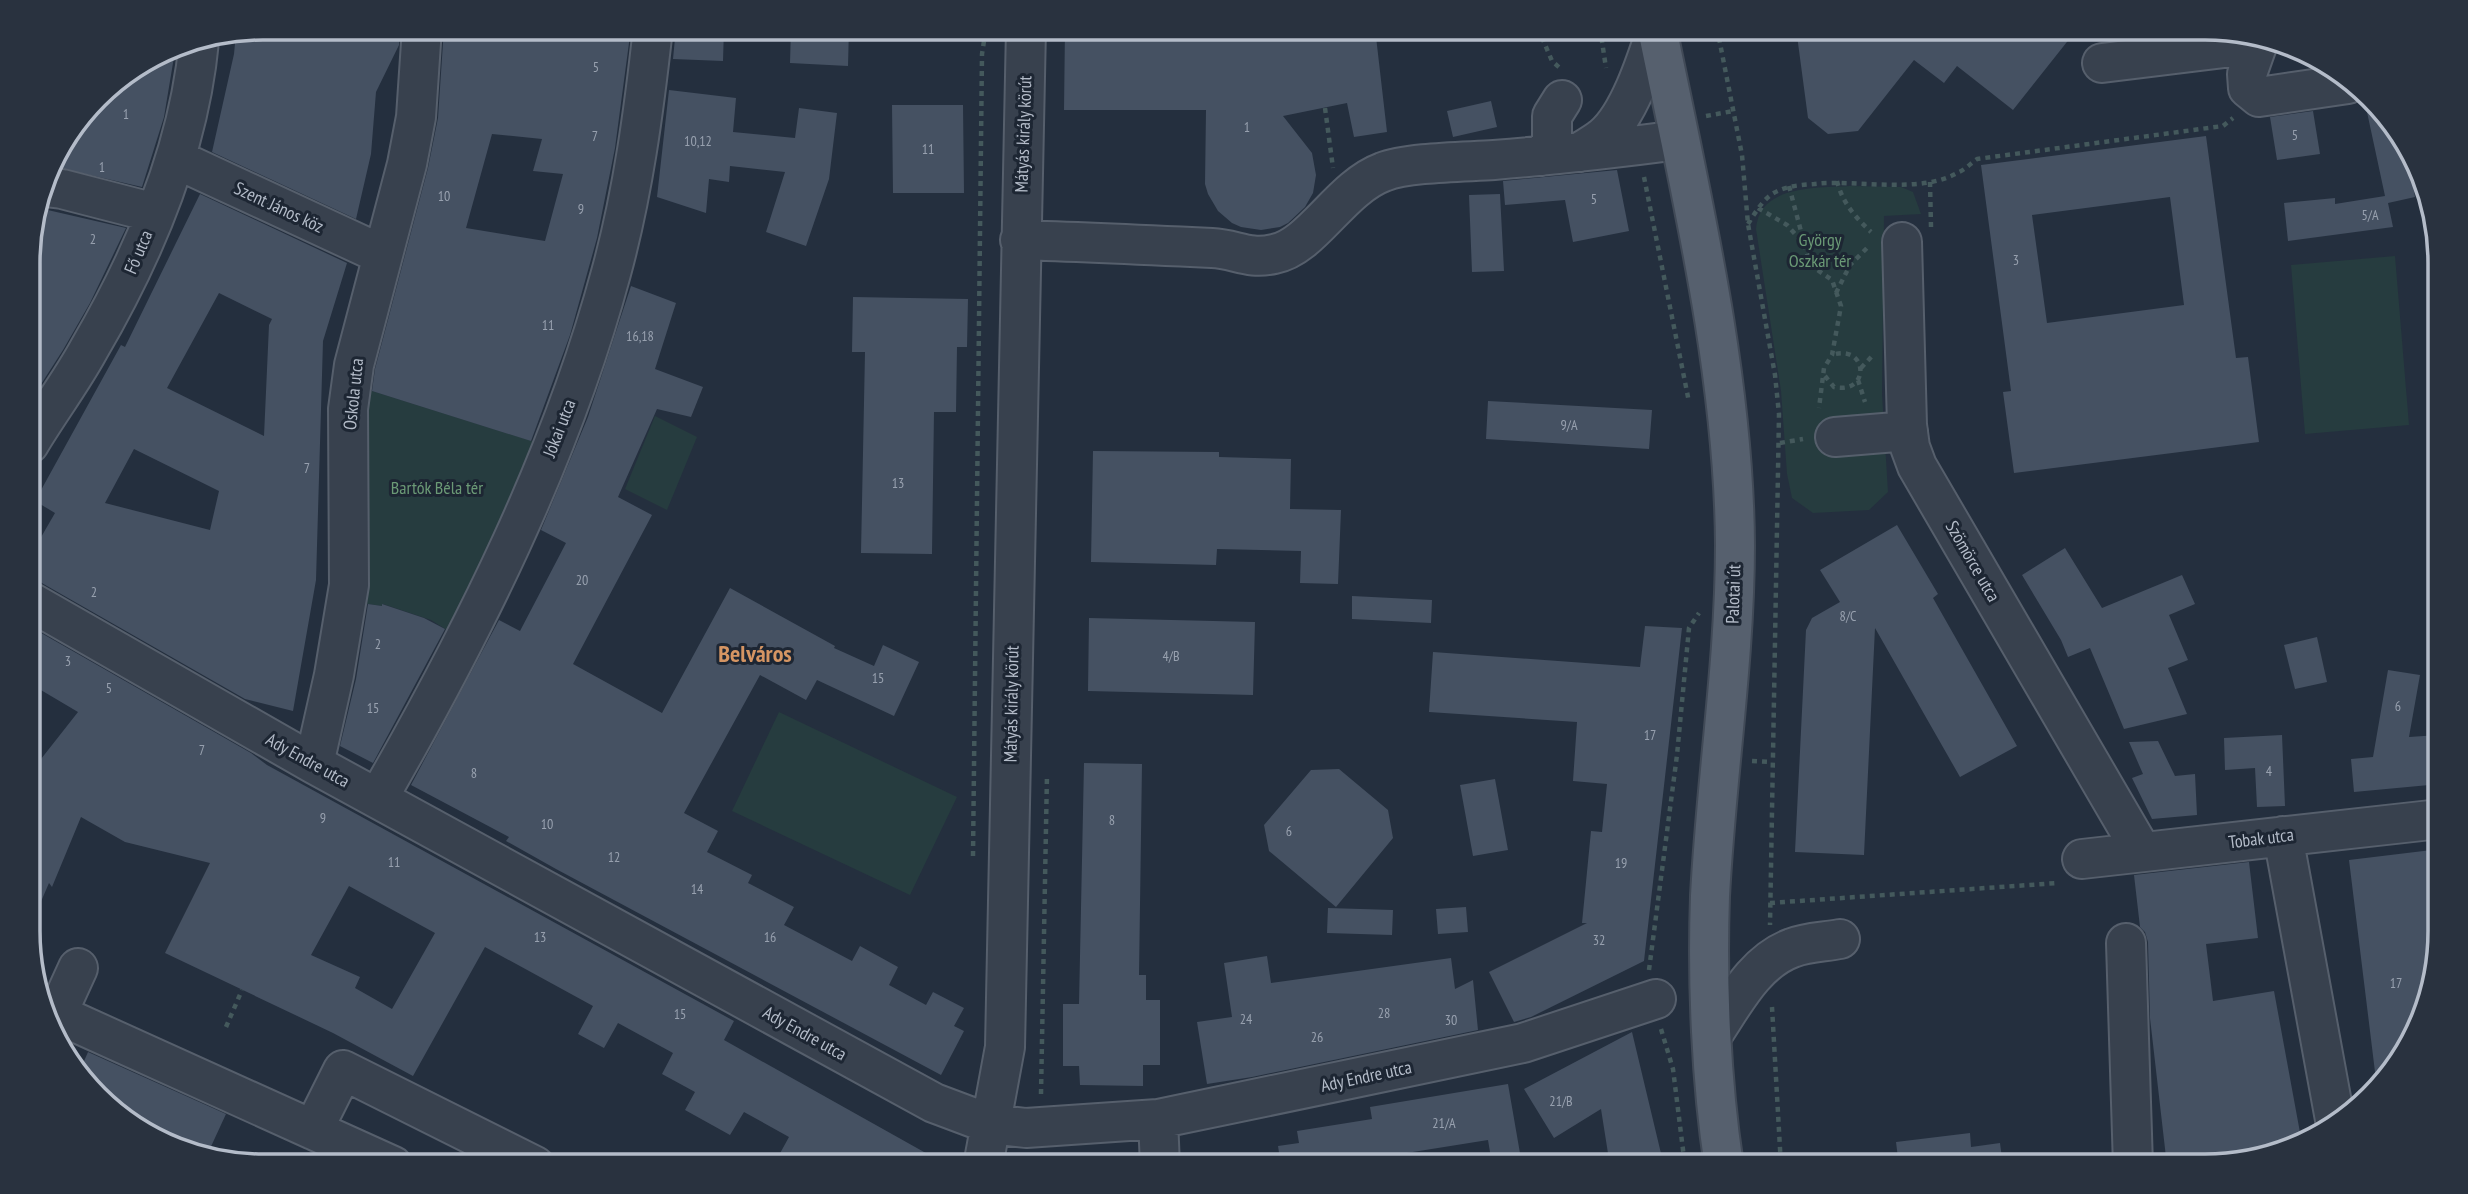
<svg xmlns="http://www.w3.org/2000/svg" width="2468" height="1194" viewBox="0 0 2468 1194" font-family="'PT Sans Narrow',sans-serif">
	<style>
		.green { fill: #263c3f }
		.building { fill: #455162; fill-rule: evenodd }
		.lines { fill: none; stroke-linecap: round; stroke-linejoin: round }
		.minor-casing { stroke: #565f6c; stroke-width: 42 }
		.major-casing { stroke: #414a57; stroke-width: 42 }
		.path { stroke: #44595c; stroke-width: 4.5; stroke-dasharray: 5 5; stroke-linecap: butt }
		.minor { stroke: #38414e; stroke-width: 38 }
		.major { stroke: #56606e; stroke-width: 38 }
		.labels { text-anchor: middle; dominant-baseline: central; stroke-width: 6; stroke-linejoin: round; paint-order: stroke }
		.number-label { font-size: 14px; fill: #98a1af }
		.street-label { font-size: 18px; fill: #b4bcc9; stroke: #1d2633 }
		.park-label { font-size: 18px; fill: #6b9a76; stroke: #1d2633 }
		.district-label { font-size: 24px; font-weight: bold; fill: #d59563; stroke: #1d2633 }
		.rim { fill: none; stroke: #b4bcc9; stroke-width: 3.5 }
	</style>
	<rect width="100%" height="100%" fill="#242f3e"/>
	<!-- green -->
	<path class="green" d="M1850,186L1901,187L1913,192L1921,214L1884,216L1882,394L1888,492L1869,510L1813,513L1792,498L1787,474L1781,391L1756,229C1759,185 1816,188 1850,186Z
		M2395,256L2409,425L2305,434L2291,265Z
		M369,390L535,442L450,632L431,620L383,604L382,606L361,603Z
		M655,416L697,437L667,510L625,489Z
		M779,712L957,797L910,895L732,811Z"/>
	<!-- building -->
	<path class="building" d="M263,28H400L399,45L376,92L371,154L356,219L212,152L234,54L236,33Z
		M444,28H631L615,148L597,238L570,335L531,441L372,391L375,369L428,168L438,118ZM492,134L542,139L533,171L563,174L545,241L466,228Z
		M676,28H724L723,61L673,59Z
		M791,28H849L848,66L790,63Z
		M1065,28H1375L1387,132L1354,137L1347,103L1283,116L1312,153L1316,175L1313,193L1305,207L1288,223L1280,227L1261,230L1241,227L1232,223L1218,211L1208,194L1205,184L1206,110H1064Z
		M1796,28H2078L2013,110L1957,66L1944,83L1914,60L1858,131L1828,134L1808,118Z
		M176,45L164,117L142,187L51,166L52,159L108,87Z
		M669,90L736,98L733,132L795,138L799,108L837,113L829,179L806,246L766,232L785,172L730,166L729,182L709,179L706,213L657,197Z
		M2364,98L2392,120L2419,185L2413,186L2415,197L2388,203L2393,227L2288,241L2284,203L2335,198V204L2385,196Z
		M1491,101L1497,127L1453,137L1447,111Z
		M892,105H963L964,193H893Z
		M2313,111L2320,154L2277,160L2270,117Z
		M2206,136L2236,358L2248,357L2259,442L2014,473L2003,392L2011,391L1981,165ZM2170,197L2184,305L2047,323L2032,215Z
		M1617,170L1629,231L1573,242L1565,200L1505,205L1503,181Z
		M200,194L347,263L323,341L316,580L293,711L245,699L40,582L29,579V558L55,513L35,501L121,345L125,347ZM219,293L272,319L269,325L264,436L167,388ZM134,449L219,491L210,530L105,503Z
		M1500,194L1504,271L1472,272L1469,195Z
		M39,208L126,228L90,303L63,350L29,403V247Z
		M631,286L676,303L655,369L703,387L691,417L657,409L618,497L652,515L573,664L662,713L730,588L835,646L834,648L874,666L883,645L919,662L894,716L817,680L806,700L760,675L684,813L718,831L707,852L752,875L748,883L794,907L784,925L852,961L860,946L898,967L889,985L926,1005L933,992L964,1008L954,1026L964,1031L941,1075L556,869L506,841L509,837L411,785L499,620L520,631L566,543L541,530L588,417Z
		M853,297L968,299L967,347H957L956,412H934L932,554L861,553L865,352H852Z
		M1488,401L1652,410L1649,449L1486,439Z
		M1093,451L1219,452V457L1291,459L1290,509L1341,510L1338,584L1300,583L1301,551L1217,549L1216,565L1091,562Z
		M1897,525L1938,594L1933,598L2017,746L1960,777L1875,628L1864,855L1795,852L1806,630L1812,618L1840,602L1820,570Z
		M2065,548L2102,608L2182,575L2195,604L2169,615L2188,660L2168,668L2187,714L2124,729L2090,648L2068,657L2061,640L2022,575Z
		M1352,596L1432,600L1431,623L1352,619Z
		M368,604L382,606V604L424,618L445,629L373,763L340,746L356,679Z
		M1089,618L1255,622L1253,695L1088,691Z
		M29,626L251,753L267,765L734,1021L724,1040L949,1166H773L789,1137L744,1112L730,1135L685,1110L695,1092L662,1074L673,1053L618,1023L604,1048L578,1034L593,1006L485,947L413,1076L333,1033L165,953L210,863L125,842L81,817L52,887L49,883L30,927V773L78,712L29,683ZM349,886L435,933L392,1009L355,988L360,977L311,955Z
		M1645,626L1682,628L1644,961L1531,1017L1514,1022L1489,972L1587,923H1582L1591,831L1602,832L1607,784L1573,781L1577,722L1429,712L1433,652L1640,667Z
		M2317,637L2327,682L2295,689L2284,645Z
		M2388,670L2420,675L2409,737L2439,735L2440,784L2354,792L2351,759L2373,757Z
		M2282,735L2285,806L2257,807L2255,768L2225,770L2224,738Z
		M2158,741L2175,776L2195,774L2197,815L2152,819L2132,778L2143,774L2129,742Z
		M1084,763L1142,764L1139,975H1146V1000H1160V1065H1143V1086L1080,1085L1079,1066H1063V1004H1079Z
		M1339,769L1388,810L1393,838L1336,907L1269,851L1264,825L1311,770Z
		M1495,779L1508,850L1473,856L1460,785Z
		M2440,849V931L2416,1035L2376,1080L2349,860Z
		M2249,862L2258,938L2206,944L2213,1001L2274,991L2301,1138L2220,1166H2167L2150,1018L2148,942L2145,932L2140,927L2134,875Z
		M1466,907L1468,932L1438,934L1436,909Z
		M1328,908L1393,910L1392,935L1327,933Z
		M1267,956L1271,983L1451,958L1455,989L1473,980L1478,1030L1252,1077L1207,1084L1197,1022L1232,1017L1224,963Z
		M1632,1032L1664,1166H1610L1601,1109L1554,1138L1524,1089Z
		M88,1052L226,1114L208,1153L159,1142L78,1075Z
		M1508,1084L1521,1159L1492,1164L1488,1140L1369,1159L1370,1166H1281L1278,1146L1299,1143L1297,1131L1372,1119L1370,1107Z
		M1970,1133L1971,1147L2000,1143L2003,1166H1899L1896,1142Z"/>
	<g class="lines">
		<!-- minor casing -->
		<g class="minor-casing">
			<path id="minor" d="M2259,40L2247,74L2248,88L2259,97L2348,84
				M2102,63L2257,44
				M1580,152C1588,147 1596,143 1603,137C1629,116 1647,59 1657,28
				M1541,156L1552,143V116L1562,100
				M176,159L383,255
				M45,187L62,189L155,213
				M1020,240C1084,242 1148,245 1212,248C1236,249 1248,260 1274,254C1312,247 1340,188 1383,172C1408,162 1465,162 1494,160C1556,155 1618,148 1679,140
				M1902,242L1907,425L1910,447L1917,466L2142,852
				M1835,437L1908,431
				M29,444C48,412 71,382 89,349C144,255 189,150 199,41
				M29,601L314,764L934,1103L990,1124L1026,1128L1158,1119L1523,1043L1656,999
				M314,764L334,675L349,585L348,409L354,365L407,164L416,117L422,28
				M378,798C473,633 561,458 611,273C633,193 644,110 653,28
				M2283,836L2336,1125
				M2082,859L2440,819
				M2126,943L2133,1166
				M57,1014L78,968
				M54,1020L57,1014L393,1166
				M1713,1034C1734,1003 1754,962 1792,948C1807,942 1825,942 1840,939
				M1158,1119L1160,1166
				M313,1130L343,1070L535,1166
				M983,1166L1005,1047L1026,28"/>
		</g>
		<!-- major casing -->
		<g class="major-casing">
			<path id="major" d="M1657,28C1691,195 1734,374 1735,545C1735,662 1716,779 1710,896C1707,982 1711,1081 1724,1166"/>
		</g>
		<!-- path -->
		<path class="path" d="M1538,28L1552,61L1561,69
			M1600,28L1606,68
			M1717,28L1742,155L1748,224L1775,375L1779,414L1770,925
			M1325,108L1333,168
			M1706,116L1733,111
			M1644,177L1689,402
			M1837,181C1842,202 1855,217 1871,232
			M1930,182L1931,227
			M1789,186L1807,254L1816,269L1832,280L1841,306L1832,355L1824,368L1819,408
			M1758,208L1787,225L1803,243
			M1748,224C1755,213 1762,201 1772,194C1785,186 1799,185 1814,184C1858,179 1920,195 1959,172C1966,169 1971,163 1977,159L2223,126L2233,118
			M1836,293L1850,265L1869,246
			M1861,368L1874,354
			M1825,376L1834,387C1871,395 1868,343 1832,355
			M1858,380L1865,402
			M1780,443L1803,439
			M1752,761L1771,762
			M973,856L982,54L986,28
			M1770,903L2058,883
			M1649,970L1677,755L1689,628L1699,613
			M1772,1007L1781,1166
			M226,1027L242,990
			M1661,1029L1673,1069L1685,1166
			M1041,1094L1047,774"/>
		<!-- minor -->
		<use href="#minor" class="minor"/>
		<!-- major -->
		<use href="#major" class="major"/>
	</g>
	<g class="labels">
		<!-- number labels -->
		<g class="number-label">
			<text x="596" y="67">5</text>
			<text x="126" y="114">1</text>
			<text x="1247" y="127">1</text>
			<text x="2295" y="135">5</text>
			<text x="595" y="136">7</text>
			<text x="698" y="141">10,12</text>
			<text x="928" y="149">11</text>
			<text x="102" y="167">1</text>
			<text x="444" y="196">10</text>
			<text x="1594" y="199">5</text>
			<text x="581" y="209">9</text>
			<text x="2370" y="215">5/A</text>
			<text x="93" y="239">2</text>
			<text x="2016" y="260">3</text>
			<text x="548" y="325">11</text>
			<text x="640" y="336">16,18</text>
			<text x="1569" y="425">9/A</text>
			<text x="307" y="468">7</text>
			<text x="898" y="483">13</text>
			<text x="582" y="580">20</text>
			<text x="94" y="592">2</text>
			<text x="1848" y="616">8/C</text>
			<text x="378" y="644">2</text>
			<text x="1171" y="656">4/B</text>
			<text x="68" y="661">3</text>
			<text x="878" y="678">15</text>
			<text x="109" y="688">5</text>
			<text x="2398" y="706">6</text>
			<text x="373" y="708">15</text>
			<text x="1650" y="735">17</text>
			<text x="202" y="750">7</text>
			<text x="2269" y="771">4</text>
			<text x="474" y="773">8</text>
			<text x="323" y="818">9</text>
			<text x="1112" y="820">8</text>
			<text x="547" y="824">10</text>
			<text x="1289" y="831">6</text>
			<text x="614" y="857">12</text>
			<text x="394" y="862">11</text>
			<text x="1621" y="863">19</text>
			<text x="697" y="889">14</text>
			<text x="540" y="937">13</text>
			<text x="770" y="937">16</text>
			<text x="1599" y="940">32</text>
			<text x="2396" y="983">17</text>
			<text x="1384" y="1013">28</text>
			<text x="680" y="1014">15</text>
			<text x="1246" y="1019">24</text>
			<text x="1451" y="1020">30</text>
			<text x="1317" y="1037">26</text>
			<text x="1561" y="1101">21/B</text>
			<text x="1444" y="1123">21/A</text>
		</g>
		<!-- street labels -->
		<g class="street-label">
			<text transform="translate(1023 134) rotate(-88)">Mátyás király körút</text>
			<text transform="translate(279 207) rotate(25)">Szent János köz</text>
			<text transform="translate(138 252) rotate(-67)">Fő utca</text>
			<text transform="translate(353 394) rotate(-84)">Oskola utca</text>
			<text transform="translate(559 428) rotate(-69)">Jókai utca</text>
			<text transform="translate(1973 561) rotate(60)">Szömörce utca</text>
			<text transform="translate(1733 594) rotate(-88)">Palotai út</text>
			<text transform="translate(1011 704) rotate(-89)">Mátyás király körút</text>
			<text transform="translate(308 760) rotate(29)">Ady Endre utca</text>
			<text transform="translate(2261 838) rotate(-7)">Tobak utca</text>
			<text transform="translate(805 1033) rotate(29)">Ady Endre utca</text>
			<text transform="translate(1366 1076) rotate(-12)">Ady Endre utca</text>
		</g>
		<!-- park labels -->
		<g class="park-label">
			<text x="1820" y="239">György<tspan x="1820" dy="21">Oszkár tér</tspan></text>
			<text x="437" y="487">Bartók Béla tér</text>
		</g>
		<!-- district labels -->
		<g class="district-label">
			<text x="755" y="653">Belváros</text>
		</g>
	</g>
	<!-- crop -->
	<path d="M0 0H2468V1194H0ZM263 40H2205A223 223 0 0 1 2428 263V931A223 223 0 0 1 2205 1154H263A223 223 0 0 1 40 931V263A223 223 0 0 1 263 40Z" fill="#29323f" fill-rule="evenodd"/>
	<path class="rim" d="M263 40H2205A223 223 0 0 1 2428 263V931A223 223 0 0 1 2205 1154H263A223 223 0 0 1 40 931V263A223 223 0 0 1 263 40Z"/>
</svg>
